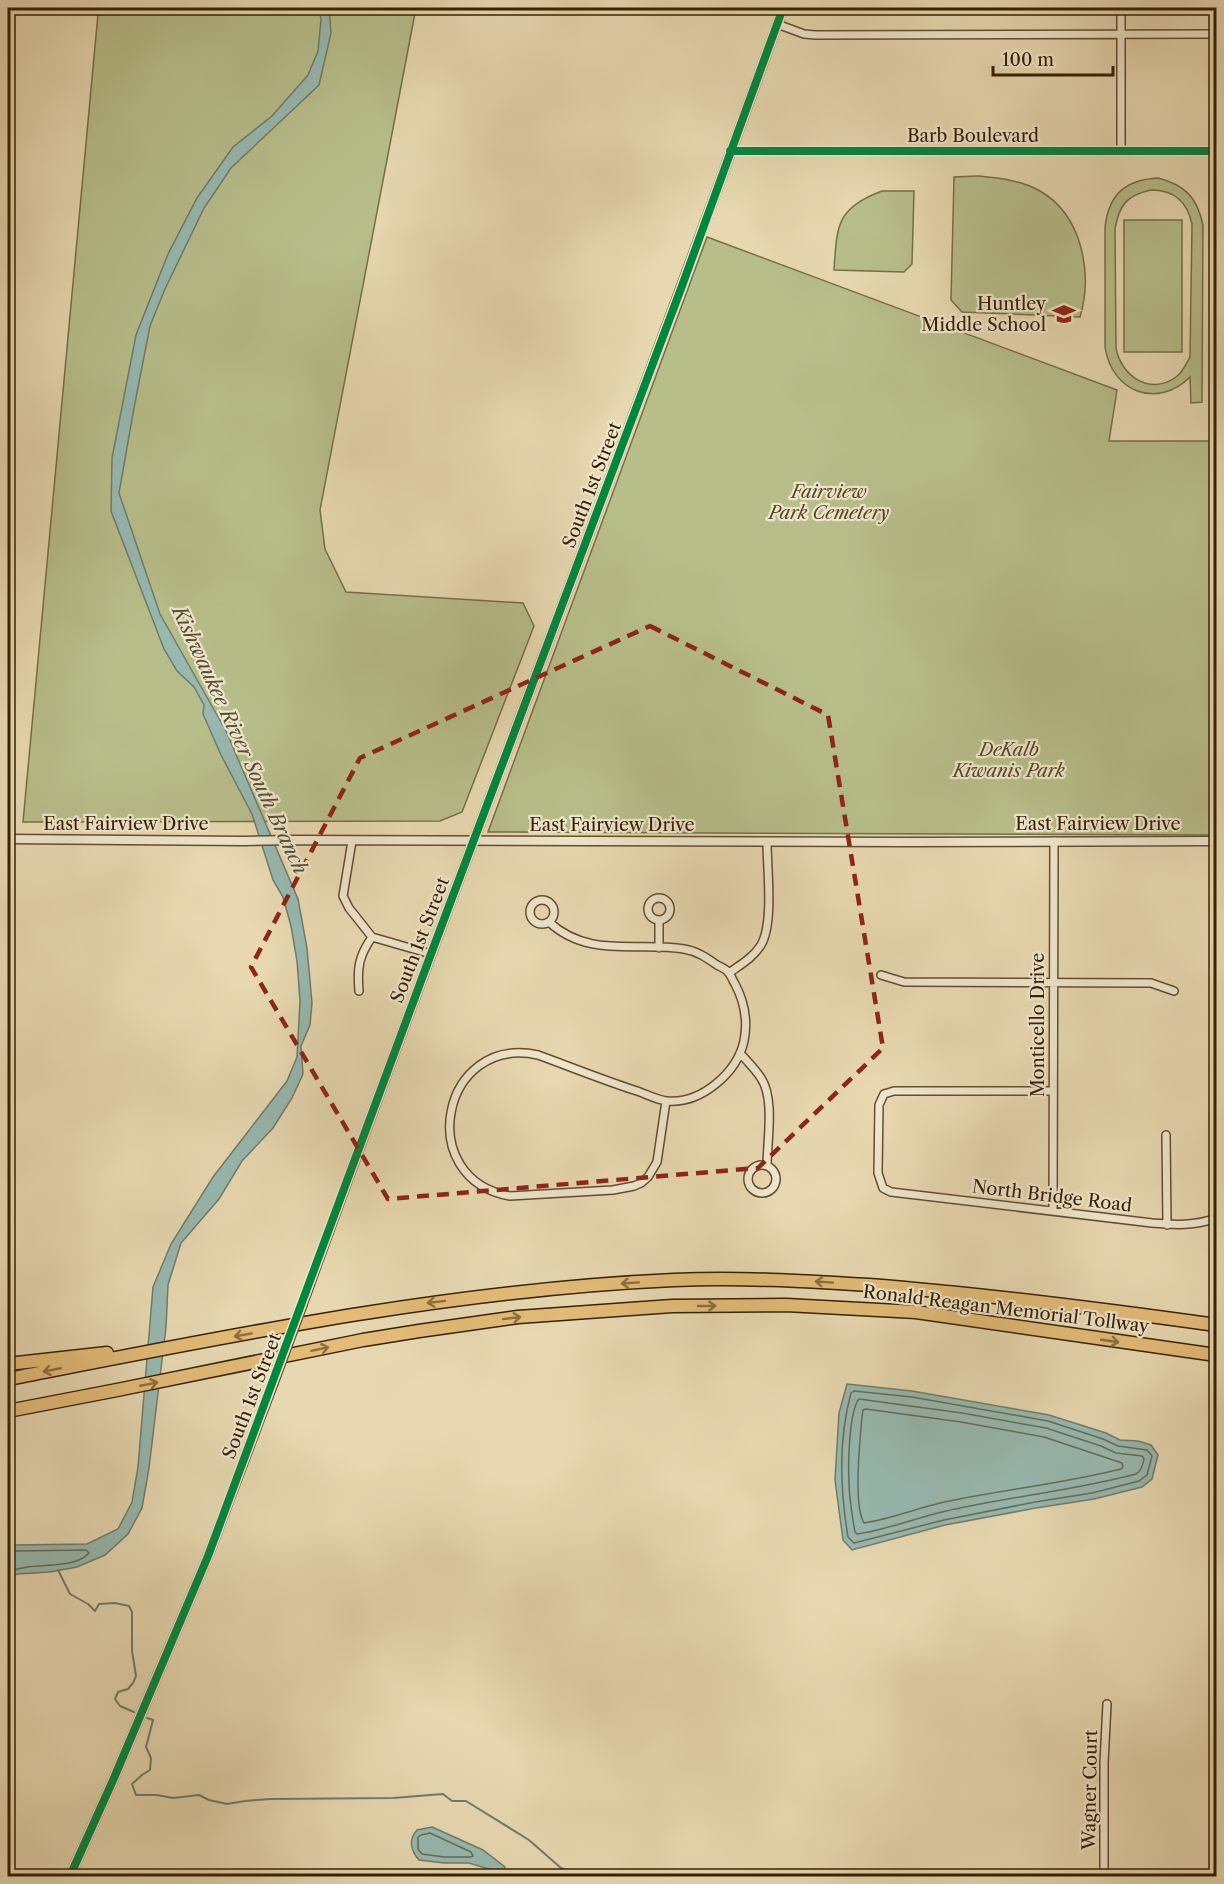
<svg xmlns="http://www.w3.org/2000/svg" width="1224" height="1884" viewBox="0 0 1224 1884" font-family="'Libre Caslon Text',serif">
	<style>
		.green { fill: #b7be8a; stroke: #766f48; stroke-width: 1.5; fill-rule: evenodd }
		.water { fill: #97b9b0; stroke: #707c6c; stroke-width: 1.5 }
		.lines { fill: none; stroke-linecap: round; stroke-linejoin: round }
		.shore { stroke: #666c5a; stroke-width: 1.5 }
		.stream { stroke: #707c6c; stroke-width: 2 }
		.minor-casing { stroke: #624e30; stroke-width: 10 }
		.tertiary-casing { stroke: #624e30; stroke-width: 11 }
		.motorway-casing { stroke: #362005; stroke-width: 15 }
		.minor { stroke: #efe6cc; stroke-width: 7 }
		.tertiary { stroke: #efe6cc; stroke-width: 8 }
		.motorway { stroke: #e4bc78; stroke-width: 12 }
		.tertiary-bridge-casing { stroke: #624e30; stroke-width: 11; stroke-linecap: butt }
		.tertiary-bridge { stroke: #efe6cc; stroke-width: 8 }
		.cycleway-casing { stroke: #efe6cc; stroke-width: 11 }
		.cycleway { stroke: #00873e; stroke-width: 8 }
		.oneway { stroke: #8d6e3e }
		.marked { fill: none; stroke: #8f2418; stroke-width: 4.5; stroke-dasharray: 12 8; stroke-linejoin: round }
		.labels { text-anchor: middle; dominant-baseline: central; stroke-width: 4.5; stroke-linejoin: round; paint-order: stroke }
		.street-label { font-size: 18px; fill: #362005; stroke: #efe6cc }
		.poi-label { font-size: 18px; fill: #362005; stroke: #efe6cc; text-anchor: end }
		.park-label { font-size: 18px; font-style: italic; fill: #564826; stroke: #efe6cc }
		.water-label { font-size: 20px; font-style: italic; fill: #534e38; stroke: #efe6cc }
	</style>
	<rect width="100%" height="100%" fill="#e7d8b1"/>
	<filter id="stains"><feTurbulence type="fractalNoise" baseFrequency=".00333" numOctaves="4"/><feColorMatrix values="0 0 0 0 .2 0 0 0 0 .09 0 0 0 0 .02 0 0 0 .5 -.17"/></filter>
	<radialGradient id="worn" r=".72"><stop offset=".6" stop-color="#630" stop-opacity="0"/><stop offset="1" stop-color="#630" stop-opacity=".3"/></radialGradient>
	<!-- green -->
	<path class="green" d="M88,8H416L320,510L325,549L346,592L523,603L534,626L462,812L440,821L23,822L98,14Z
		M977,176C998,178 1021,180 1040,191C1082,215 1093,273 1080,317L962,312L951,300L954,177Z
		M1158,178C1185,185 1197,197 1203,225L1202,402L1191,403L1190,377C1158,409 1112,393 1105,347V227C1109,194 1125,180 1158,178ZM1151,190C1175,190 1187,202 1192,224L1190,357C1186,364 1183,372 1176,377C1150,396 1121,376 1116,348L1115,229C1119,205 1127,195 1151,190Z
		M882,191H914L912,264L904,272L834,270C837,226 836,208 882,191Z
		M1124,220H1182V352H1124Z
		M707,237L1117,390L1109,441H1216V835L488,832Z"/>
	<!-- water -->
	<path class="water" d="M319,8H329L331,33L319,85L231,168L204,208L165,289L150,326L134,408L119,493L160,614L226,731L298,899L307,948L312,1003L310,1025L301,1046L303,1074L292,1098L273,1128L242,1161L219,1199L181,1243L168,1285L166,1327L149,1468L142,1508L128,1534L105,1555L77,1567L50,1572L17,1574L8,1579V1550L14,1545L87,1544L118,1529L132,1502L138,1467L153,1287L171,1244L213,1177L287,1081L297,1057L300,1001L297,961L291,926L283,897L273,880L252,814L221,755L203,714L204,705L194,687L177,671L164,649L111,511L112,458L136,335L168,254L197,198L233,147L272,116L308,75L318,51L321,20Z
		M847,1384L912,1391L1049,1415L1106,1433L1120,1440L1138,1441L1151,1445L1158,1455L1152,1479L1142,1487L1094,1499L1036,1508L945,1525L852,1550L843,1540L835,1480L839,1413Z
		M432,1827L483,1850L505,1867L502,1873L469,1863H444L419,1860C411,1851 408,1840 417,1830Z"/>
	<g class="lines">
		<!-- shore -->
		<path class="shore" d="M854,1391L912,1397L1048,1421L1103,1439L1118,1446L1147,1450L1152,1456L1147,1475L1139,1481L1092,1493L1035,1502L944,1520L854,1543L848,1537C840,1489 838,1440 851,1393Z
			M859,1399L962,1413L1046,1428L1101,1446L1116,1453L1142,1456L1144,1459C1143,1465 1141,1471 1136,1474C1072,1491 1006,1497 942,1512C913,1519 886,1530 857,1534L855,1532C852,1515 849,1498 849,1481C848,1464 849,1411 859,1399Z
			M866,1409L961,1422L1044,1437L1122,1463L1123,1467L1121,1469C1061,1484 1000,1490 940,1503C915,1509 890,1519 864,1523C853,1505 860,1440 862,1417L863,1410Z
			M8,1554L17,1551L86,1550L89,1553C72,1572 29,1560 8,1573
			M430,1833L471,1852L473,1856L470,1857H444L422,1854L418,1849V1837L421,1835Z"/>
		<!-- stream -->
		<path class="stream" d="M58,1570L70,1594L88,1604L95,1611L99,1604L115,1603L129,1606L132,1612V1651L136,1676L133,1683L128,1689L118,1692L115,1699L120,1706L134,1712
			M147,1718L153,1720L146,1747L151,1758L150,1770L142,1775L132,1784L136,1795H157L173,1798L199,1795L209,1800L227,1804L245,1801L270,1799L393,1798L443,1794L452,1801H466L529,1840L561,1868L580,1876"/>
		<!-- minor casing -->
		<g class="minor-casing">
			<path id="minor" d="M1121,8V151
				M777,24L804,34L815,35L1216,34
				M730,151H1216
				M352,841L343,896L349,908L372,937
				M648 909a11 11 0 1 1 22 0a11 11 0 1 1-22 0Z
				M530 912a12 12 0 1 1 24 0a12 12 0 1 1-24 0Z
				M549,922C589,959 638,941 684,949C697,951 707,958 717,965C721,967 726,969 728,972C731,975 733,981 735,984C745,1003 748,1021 744,1041C737,1073 701,1104 667,1101C657,1100 646,1094 637,1091C603,1080 571,1067 538,1055C441,1034 413,1179 510,1196L613,1190L634,1186L641,1183L648,1177L657,1162L666,1101
				M659,948V920
				M729,973C740,965 753,958 761,945C774,923 767,869 767,842
				M881,975L904,982L1151,983L1174,991
				M359,991C357,967 359,956 372,937L431,954
				M740,1053C747,1061 755,1069 761,1078C775,1099 767,1141 767,1166
				M1053,1091H894L884,1094L879,1105L878,1173L883,1188L891,1192L1152,1223C1175,1225 1195,1226 1216,1218
				M1166,1135L1167,1225
				M748 1179a14 14 0 1 1 28 0a14 14 0 1 1-28 0Z
				M1053,1210L1054,841
				M1104,1876V1763L1107,1704"/>
		</g>
		<!-- tertiary casing -->
		<g class="tertiary-casing">
			<path id="tertiary" d="M8,839L244,841L292,840L905,842L1216,841
				M303,1303C459,869 628,441 783,8
				M70,1876L114,1778L208,1556L273,1384"/>
		</g>
		<!-- motorway casing -->
		<g class="motorway-casing">
			<path id="motorway" d="M8,1364L107,1353
				M8,1379C228,1336 449,1290 674,1280C739,1277 804,1281 869,1285C986,1294 1101,1309 1216,1325
				M8,1411L117,1390L363,1340L419,1331L518,1317L672,1306L786,1305L916,1312L1216,1355"/>
		</g>
		<!-- minor -->
		<use href="#minor" class="minor"/>
		<!-- tertiary -->
		<use href="#tertiary" class="tertiary"/>
		<!-- motorway -->
		<use href="#motorway" class="motorway"/>
		<!-- tertiary-bridge casing -->
		<g class="tertiary-bridge-casing">
			<path id="tertiary-bridge" d="M273,1384L303,1303"/>
		</g>
		<!-- tertiary-bridge -->
		<use href="#tertiary-bridge" class="tertiary-bridge"/>
		<!-- cycleway casing -->
		<g class="cycleway-casing">
			<path id="cycleway" d="M730,151H1216
				M70,1876L114,1778L208,1556L431,954L682,286L783,8"/>
		</g>
		<!-- cycleway -->
		<use href="#cycleway" class="cycleway"/>
	</g>
	<!-- one-way arrows -->
	<defs><path id="oneway-shaft" d="M-6 0H5M1.5-3L5.5 0L1.5 3" fill="none" stroke-width="1.6" stroke-linecap="round" stroke-linejoin="round" transform="scale(1.5)"/></defs>
	<g class="oneway">
		<use href="#oneway-shaft" transform="translate(824 1282) rotate(-176)"/>
		<use href="#oneway-shaft" transform="translate(630 1283) rotate(176)"/>
		<use href="#oneway-shaft" transform="translate(436 1302) rotate(173)"/>
		<use href="#oneway-shaft" transform="translate(707 1306)"/>
		<use href="#oneway-shaft" transform="translate(512 1318) rotate(-7)"/>
		<use href="#oneway-shaft" transform="translate(243 1335) rotate(170)"/>
		<use href="#oneway-shaft" transform="translate(1110 1341) rotate(8)"/>
		<use href="#oneway-shaft" transform="translate(320 1349) rotate(-12)"/>
		<use href="#oneway-shaft" transform="translate(52 1370) rotate(169)"/>
		<use href="#oneway-shaft" transform="translate(149 1384) rotate(-11)"/>
	</g>
	<!-- marked area -->
	<path class="marked" d="M650,626L828,715L883,1048L758,1168L388,1199L251,967L360,758Z"/>
	<!-- icons -->
	<defs>
		<g id="school-bare" transform="scale(1.8)"><path d="M0-5L7-2L0 1L-7-2ZM-4 1L0 2.5L4 1V4Q0 6-4 4Z" fill="#8f2418" stroke="#efe6cc" stroke-width="2.5" paint-order="stroke"/></g>
	</defs>
	<g fill-rule="evenodd">
		<use href="#school-bare" x="1064" y="314"/>
	</g>
	<g class="labels">
		<!-- street labels -->
		<g class="street-label">
			<text x="973" y="136">Barb Boulevard</text>
			<text transform="translate(592 485) rotate(-69)">South 1st Street</text>
			<text x="126" y="824">East Fairview Drive</text>
			<text x="1098" y="824">East Fairview Drive</text>
			<text x="612" y="825">East Fairview Drive</text>
			<text transform="translate(420 940) rotate(-69)">South 1st Street</text>
			<text transform="translate(1038 1025) rotate(-90)">Monticello Drive</text>
			<text transform="translate(1052 1196) rotate(7)">North Bridge Road</text>
			<text transform="translate(1006 1309) rotate(7)">Ronald Reagan Memorial Tollway</text>
			<text transform="translate(252 1396) rotate(-69)">South 1st Street</text>
			<text transform="translate(1090 1790) rotate(-89)">Wagner Court</text>
		</g>
		<!-- poi labels -->
		<g class="poi-label">
			<text x="1046" y="304">Huntley<tspan x="1046" dy="21">Middle School</tspan></text>
		</g>
		<!-- park labels -->
		<g class="park-label">
			<text x="829" y="492">Fairview<tspan x="829" dy="21">Park Cemetery</tspan></text>
			<text x="1009" y="750">DeKalb<tspan x="1009" dy="21">Kiwanis Park</tspan></text>
		</g>
		<!-- water labels -->
		<g class="water-label">
			<text transform="translate(240 740) rotate(65)">Kishwaukee River South Branch</text>
		</g>
	</g>
	<!-- margin -->
	<rect width="1224" height="1884" fill="none" stroke="#e7d8b1" stroke-width="30"/>
	<rect x="9" y="9" width="1206" height="1866" fill="none" stroke="#362005" stroke-width="3"/>
	<rect x="15" y="15" width="1194" height="1854" fill="none" stroke="#362005" stroke-width="1.5"/>
	<!-- scale -->
	<path d="M993 66v9h120v-9" fill="none" stroke="#362005" stroke-width="3"/>
	<text x="1002" y="66" font-size="18" fill="#362005" stroke="#efe6cc" stroke-width="4.5" paint-order="stroke">100 m</text>
	<rect width="100%" height="100%" filter="url(#stains)"/>
	<rect width="100%" height="100%" fill="url(#worn)"/>
</svg>
